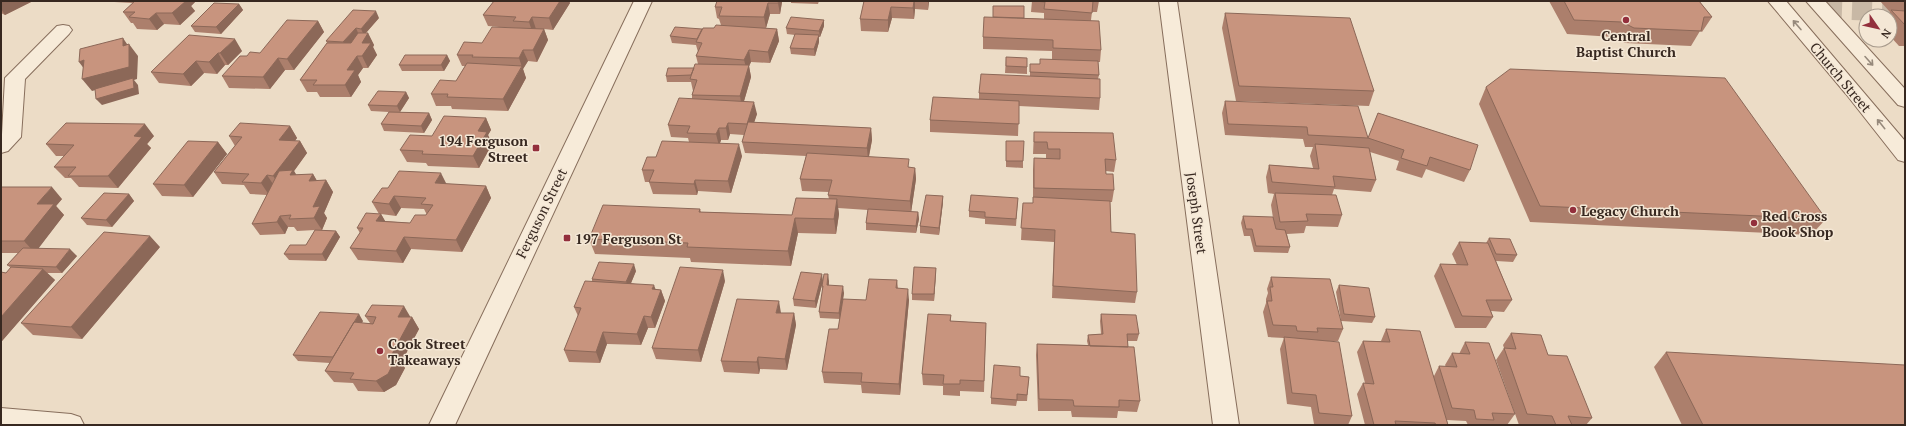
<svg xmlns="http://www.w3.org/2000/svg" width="1906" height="426" viewBox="0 0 1906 426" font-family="'PT Serif',serif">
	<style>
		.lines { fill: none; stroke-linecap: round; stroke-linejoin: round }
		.minor-tunnel { stroke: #c8b8a5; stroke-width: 20; stroke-dasharray: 20 10; stroke-linecap: butt }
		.minor-casing { stroke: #876e5c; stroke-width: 2 }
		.minor { fill: #f7ebd9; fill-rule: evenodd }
		.wall { fill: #ac7f6c; fill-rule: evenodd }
		.shaded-wall { fill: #8c6858 }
		.building { fill: #c8947e; stroke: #8c6858 }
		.oneway { stroke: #978a7c }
		.poi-dot { fill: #932f3c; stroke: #f4e7d5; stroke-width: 1.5 }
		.labels { text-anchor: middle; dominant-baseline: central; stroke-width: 3; stroke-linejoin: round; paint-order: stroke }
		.poi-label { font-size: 14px; font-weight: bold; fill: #372820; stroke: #f4e7d5; text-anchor: start }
		.street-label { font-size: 14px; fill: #372820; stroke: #f4e7d5 }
	</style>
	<rect width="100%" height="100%" fill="#ecdcc6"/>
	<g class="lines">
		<!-- minor-tunnel -->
		<path class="minor-tunnel" d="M1822,9L1905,12"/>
		<!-- minor casing -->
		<g class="minor-casing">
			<path id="minor" d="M634,1H652L455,425H429Z
				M1159,1H1177L1239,425H1213Z
				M1768,1H1786L1905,141V162L1898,160L1846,94Z
				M1806,1H1825L1905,89V107L1898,105Z
				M63,25L69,26L72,30L69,34L25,79L21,137L8,151L1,153L5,78L57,26Z
				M1,408L71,414L80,417L84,425H1Z"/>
		</g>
		<!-- minor -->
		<use href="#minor" class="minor"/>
	</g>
	<!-- wall -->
	<path class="wall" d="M1,1H33L5,15L1,13Z
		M96,1H196L191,6L195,11L180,25L164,24L157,30L137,29L133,23H131L123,12L133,3Z
		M494,1H569L570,3L553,30L544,29L548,40L537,62L528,61L523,69L526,78L508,111L452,109L451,106H436L431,94L456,81L465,66H462L457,55L482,43L510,28L488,26L483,15Z
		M717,1L782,2L780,14H770L766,28L777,29L779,41L770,63L751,62L749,66L751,77L744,101L757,114L754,122L871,128L872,140L869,157L909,167L915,168L916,179L911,212H918L919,219L916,233L866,230V223L868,210L838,208L839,214L836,234L798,233L791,266L691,262L690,258L595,254L589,239L700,209L701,212L792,215L829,199L828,195L829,192L802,191L800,179L806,156L745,153L742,142L744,135L730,134L728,140H721L720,143L742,156L731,193L698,191L697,195L653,194L649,182H645L642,170L656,157L689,142L688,138L671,137L668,125L692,99V95L693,91L691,82H667L666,76L694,68L698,64L696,56L698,52L696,45L672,43L670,36L702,29L714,28L721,25L719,19L717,18L715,7Z
		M791,1H819L818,4L791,3Z
		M864,1H929L928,10L915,9L914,19L892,18L888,32L861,31L860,19Z
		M1032,1H1099L1097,12H1092L1091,20L1101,50L1100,62H1098L1099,75L1098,79L1100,98L1099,110L1019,106L1018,136L930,132V120L979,99V93L1030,76V64H1039L1052,60V51L983,49V37L1024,18L1044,19V13L1031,12Z
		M1549,1H1699L1712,17L1702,32L1700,31L1691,46L1625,43L1614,37L1567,34Z
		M1880,1H1905V46H1899L1890,36V16H1887L1890,12Z
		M239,4L243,10L221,34L195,32L191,26Z
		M1225,13L1374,91L1369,106L1236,101L1222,28Z
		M379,18L366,33H368L374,45L373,47L377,55L368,68H363L358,75L361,82L351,97H320L317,92H307L300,80L327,43L326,41Z
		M824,20V26L820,37H819V42L815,56L791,54L790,48L795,35L787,34L786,28Z
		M318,21L324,32L294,70H285L270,89L229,88L222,76L247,56L260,53Z
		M189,35L242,51L228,65H225L217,74L204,73L191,86L159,83L151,72Z
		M447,55L450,61L444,71H402L399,65Z
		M1006,57L1027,67V74L1005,73Z
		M1486,87L1826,219L1811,235L1530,222L1479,104Z
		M406,92L409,98L400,112L429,113L432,120L424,133L384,131L381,124L389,112L371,111L368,105Z
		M1225,101L1368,138L1378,113L1470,170L1464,182L1426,169L1422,178L1396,170L1399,161L1370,152L1376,180L1371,192L1334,189L1332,195L1342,215L1338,227L1306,226L1304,233L1287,234L1290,247L1288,253L1254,252L1250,236H1244L1241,223L1243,216L1273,218L1271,205L1274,194L1268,193L1266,177L1269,165L1313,168L1310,156L1313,147H1305L1303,139L1225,135L1222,113Z
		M486,118L491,130L488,135L492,144L479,168L428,166L426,163L407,162L400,150L432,136Z
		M290,126L297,138L295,141H300L307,153L294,171L296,175L313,174L317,181L326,180L333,192L324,213L327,218L322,230H319L336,231L340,237L326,261L289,260L284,254L306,245L315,230L297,231L294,227H288L285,234L260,235L252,224L267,195L250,194L244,185L222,184L214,172L235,146L229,136Z
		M1034,132L1116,160L1114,172L1106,171V174L1114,190L1112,202H1110L1111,232L1137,292L1135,303L1052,298L1054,242L1021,240L1023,203H1033V170L1034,158L1046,159V154H1033Z
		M154,136L147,144L151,148L118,188L79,187L71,178H65L54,167L64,156H56L46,144Z
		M1006,141L1023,161V168L1006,167Z
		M218,142L227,154L193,197L162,196L153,184Z
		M446,184L486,186L491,198L462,252L411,249L403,263L358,260L350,248L360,233L357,228L379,214L372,202L388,188ZM401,208L424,209L427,215L410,223L385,221L381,214L396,216Z
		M1,187L62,199L56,206L64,215L38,248L77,256L62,273H47L55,280L2,341H1V272H2L6,273L11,268L7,265L18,253H1Z
		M129,194L134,201L112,227L87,225L81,218Z
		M943,196V202L939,235L920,233V226Z
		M1018,198L1016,226L985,224V219L969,217V211Z
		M1489,238L1517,255L1513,262L1496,261L1512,300L1504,312L1491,311L1493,317L1486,328H1455L1434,276L1440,264L1457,265L1452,254L1459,242L1486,243Z
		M160,247L82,339L33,335L21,323Z
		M936,268L934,301L912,300V294Z
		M636,271L631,283L655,289L661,290L665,301L655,328H648L641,345L607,344L600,363L569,362L564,350L578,316L574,307L592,281V279Z
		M1271,277L1343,329L1338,341H1326L1352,416L1348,425H1326L1314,424L1311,407L1287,404L1280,349L1284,338L1268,337L1263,312L1266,303V299L1268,293L1267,289Z
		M823,280L829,281V286L844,293L841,310L866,300L897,280L898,288L909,300L900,395L862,393L861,385L824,383L822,372L838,329L840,319L820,318L819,312L823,291L822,286L823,281L816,308L794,306L793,299Z
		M725,281L701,362L656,359L652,348Z
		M1339,285L1375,317L1372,323L1341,321L1336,292Z
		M781,313H794L796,325L787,370L760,369L759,374L724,372L721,361Z
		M1101,314L1139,334L1137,341H1128V347L1140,401L1137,412L1118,411L1117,418L1072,417L1071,411H1038L1036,355L1037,344L1088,345L1087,341L1088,335L1101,334L1100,321Z
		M951,315V321L986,323L984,392L960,391V396L943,395V386L923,385L922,374Z
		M365,316L412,317L419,329L401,363L405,368L396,385L384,392L358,391L353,383L334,382L325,371L330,363L298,361L293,355L363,321L362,323H370Z
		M1386,329L1434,376L1439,366L1446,367L1445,365L1452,353L1459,354L1465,342L1515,414L1507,425H1468L1466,421L1447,420L1448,425H1365L1357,394L1363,383H1365L1357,352L1363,341H1381Z
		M1511,333L1548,355L1592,418L1586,425H1519L1496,360L1504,348L1503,345Z
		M1666,352L1905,425H1682L1654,367Z
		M1020,376L1029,377L1027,401H1017L1016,406L991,404V398Z"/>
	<!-- shaded-wall -->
	<path class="shaded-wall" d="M1,1H33L5,15L1,9Z
		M180,1H196L191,6L195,11L180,25L172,13Z
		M560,1H569L570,3L553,30L549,18Z
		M779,1H782V2L780,14L778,3Z
		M914,1H915V9L914,19L913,8Z
		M928,1H929L928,10Z
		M768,3L770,14L766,28L764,17Z
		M239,4L243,10L221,34L216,27Z
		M891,7L892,18L888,32V20Z
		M376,11L379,18L364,35L361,29Z
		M156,13L164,24L157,30L149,19Z
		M532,17L536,29L533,34L529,22Z
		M824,20V26L820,37L819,31Z
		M318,21L324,32L294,70L287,59Z
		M356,28L359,35L347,49L343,42Z
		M544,29L548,40L537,62L533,50Z
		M777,29L779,41L770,63L768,52Z
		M368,33L374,45L373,47L377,55L368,68L362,56V43Z
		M819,35V42L815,56L814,49Z
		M123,38L129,47V44L138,56L137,79L134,80L138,85L139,94L102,105L96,99L133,80L92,91L82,79L123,46Z
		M235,39L242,51L228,65L220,53Z
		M523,50L528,61L523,69L526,78L508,111L503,99L522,67L519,58Z
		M749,50L751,62L749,66L751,77L742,108L740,96L747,71L744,60Z
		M218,53L225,65L217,74L209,62Z
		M447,55L450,61L444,71L441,65Z
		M357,56L363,68L358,75L361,82L351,97L345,85L347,70Z
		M278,58L285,70L270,89L263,77Z
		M84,60L88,74L79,62Z
		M196,61L204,73L191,86L183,74Z
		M406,92L409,98L400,112L397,106Z
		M754,102L757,114L750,135L747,124Z
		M429,113L432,120L424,133L421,126Z
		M486,118L491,130L488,135L492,144L479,168L473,156L478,131Z
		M728,123L730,134L728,140L726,128Z
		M145,124L154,136L147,144L151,148L118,188L108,176L134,136Z
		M290,126L297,138L286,152L279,140Z
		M719,128L721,140L719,146L716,134Z
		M871,128L872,140L868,160L867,148Z
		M300,141L307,153L294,171L301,182L281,187L273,176Z
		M218,142L227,154L193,197L184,185Z
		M739,144L742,156L731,193L728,181Z
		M915,168L916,179L911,213L910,201Z
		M441,173L447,185L435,183Z
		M313,174L320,186L309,181Z
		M267,175L275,187L269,195L261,183Z
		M326,180L333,192L324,213L327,218L322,230L314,218L313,207Z
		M695,180L698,191L697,195L694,184Z
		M486,186L491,198L462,252L456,240Z
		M52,187L62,199L56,206L64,215L35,253L24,241L37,204Z
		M129,194L134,201L112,227L106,220Z
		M394,196L401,208L396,216L389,204Z
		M943,196V202L939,235V228Z
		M837,199L839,214L836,234L834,219Z
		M918,212L919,219L916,233V226Z
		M381,214L388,226L376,221Z
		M280,216L288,227L285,234L277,222Z
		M795,218L798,233L791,266L788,251Z
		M336,231L340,237L326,261L322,254Z
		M150,236L160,247L82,339L71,327Z
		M404,237L411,249L403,263L396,251Z
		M70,249L77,256L62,273L56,267Z
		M634,264L636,271L629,288L626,282Z
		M936,268V274L934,301V294Z
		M43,269L55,280L2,341L1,340V317Z
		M723,270L725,281L701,362L698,350Z
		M822,274L823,281L816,308L815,301Z
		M828,274L829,281L828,292L827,285Z
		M654,285L658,296L652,289Z
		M843,286L844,293L840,319L839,313Z
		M908,289L909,300L900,395L899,384Z
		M661,290L665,301L655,328L651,317Z
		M779,301L781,313H776Z
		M404,306L411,318L398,317Z
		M794,313L796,325L787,370L785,359Z
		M359,314L363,321L337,363L333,357Z
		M644,316L648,328L641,345L637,334Z
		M412,317L419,329L401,363L405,368L396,385L384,392L376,381L391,356Z
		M603,332L607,344L600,363L596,352Z
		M758,357L760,369L759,374L757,362Z"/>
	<!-- building -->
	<path class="building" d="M135,1H186L172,13H156L149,19L129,17L135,12H123Z
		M494,1H560L549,18L532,17L529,22L513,21L516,17L483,15Z
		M717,1H779L778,3H768L764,17L719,16L722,7H715Z
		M864,1H914L913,8L891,7L888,20L860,19Z
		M1034,1H1093L1092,13L1044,9L1045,2Z
		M1564,1H1699L1712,17H1704L1701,31L1634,28L1622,22L1574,20Z
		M214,3L239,4L216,27L191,26Z
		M993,6H1024V18L993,17Z
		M353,10L376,11L361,29L356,28L343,42L326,41Z
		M1891,10L1905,11V25Z
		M1225,13L1350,18L1374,91L1239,86Z
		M791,17L824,20L819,31L786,28Z
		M984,17L1099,21L1101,50L1053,48V40L983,37Z
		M287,20L318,21L287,59L278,58L263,77L222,76L240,56H247L250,52L260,53Z
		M716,25L777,29L768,52L749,50L744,60L696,56L702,43L696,42L703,28H714Z
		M492,27L544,29L533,50H523L519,58L472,57L473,55H457L464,42L482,43Z
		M675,27L702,29L697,39L670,36Z
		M358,33H368L362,43H371L362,56H357L347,70H355L345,85H313L317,80H300L327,43H351Z
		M795,34L819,35L814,49L790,48Z
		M189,35L235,39L220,53H218L209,62L196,61L183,74L151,72Z
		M123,38V46L129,44V67L82,79L84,60L79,62L80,49Z
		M405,55H447L441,65H399Z
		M1006,57L1027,58V67L1006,66Z
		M1040,59L1098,61L1099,75L1030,72V64H1040Z
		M467,63L522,66L503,99L447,97L448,94H431L440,80L456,81Z
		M695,64L749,65L740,96L692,95L697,80L690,79Z
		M668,68H694L691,75L666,76Z
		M1510,69L1725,78L1826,219L1540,206L1486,87Z
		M981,74L1100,79V98L979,93Z
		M133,78L134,88L96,99L95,89Z
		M378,91L406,92L397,106L368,105Z
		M933,97L1019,101V124L930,120Z
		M679,98L754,102L747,124L728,123L726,128H719L716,134L687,133L690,126L668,125Z
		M1225,101L1358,106L1368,138L1308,135L1307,127L1228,124Z
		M389,112L429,113L421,126L381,124Z
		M1378,113L1478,145L1470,170L1430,157L1427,166L1401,158L1404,150L1368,138Z
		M444,116L486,118L478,131L487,132L473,156L422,154L423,151L400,150L410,135L432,136Z
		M748,122L871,128L867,148L742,142Z
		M66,123L145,124L134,136L142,137L108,176H68L76,167H54L74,145L46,144Z
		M240,123L290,126L279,140L300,141L273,176L267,175L261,183L242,182L249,174L214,172L242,137L229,136Z
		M1034,132L1113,133L1116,160L1105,159L1106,174H1113L1114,190L1034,188V158L1060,159V149H1048L1047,142H1034Z
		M188,141L218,142L184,185L153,184Z
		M662,141L739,144L728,181L695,180L694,184L649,182L654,170H642L647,157H656Z
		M1006,141H1024L1023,161H1006Z
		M1315,144L1369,148L1376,180L1333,176L1335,187L1272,182L1269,165L1319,169Z
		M807,153L909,159L908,167L915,168L910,201L828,195L832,180L800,179Z
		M293,170L290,175L313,174L309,181L326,180L313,207L320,206L314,218L289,219L291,215L280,216L277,222L252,224L279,171Z
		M399,171L441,173L435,183L486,186L456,240L404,237L396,251L350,248L363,228H357L366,213L381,214L376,221L410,223L415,215H426L433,205L421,204L426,198L394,196L389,204L372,202L382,188H388Z
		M1,187H52L37,204H54L24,241H1Z
		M104,193L129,194L106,220L81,218Z
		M1275,193L1336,195L1342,215L1306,214L1308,221L1280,222Z
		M926,195L943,196L939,228L920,226Z
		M971,195L1018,198L1016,219L985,217V212L969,211Z
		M1033,197L1110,201L1111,232L1135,234L1137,292L1053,286L1055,230L1021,228L1023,203H1033Z
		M796,198L837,199L834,219L795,218L788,251L687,247L688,243L589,239L603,205L700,209L699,212L792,215Z
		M868,209L918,212L916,226L866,223Z
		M1243,216L1273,217L1276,229L1285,230L1290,247L1256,246L1252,229H1246Z
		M315,230L336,231L322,254H284L290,245H306Z
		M104,232L150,236L71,327L21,323Z
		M1489,238L1510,239L1517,255L1496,254Z
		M1459,242L1488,243L1512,300H1486L1493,317L1462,316L1440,264L1468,265Z
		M23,248L70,249L56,267L7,265Z
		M599,262L634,264L626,282L592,279Z
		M11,267L43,269L1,317V272L6,273Z
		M680,267L723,270L698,350L652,348Z
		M914,267L936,268L934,294H912Z
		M801,272L822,274L815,301L793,299Z
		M824,274H828L827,285L843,286L839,313L819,312L823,286H822Z
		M1271,277L1330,279L1343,329L1317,328L1318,332L1297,331L1296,326L1273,325L1267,301H1272L1270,287H1273Z
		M869,279L897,280L896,288L908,289L899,384L861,382L862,373L822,372L829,329H838L843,299L866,300Z
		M585,281L654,285L652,289L661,290L651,317L644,316L637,334L603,332L596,352L564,350L581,308L574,307Z
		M1339,285L1369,288L1375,317L1344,314Z
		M737,299L779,301L776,313H794L785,359L758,357L757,362L721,361Z
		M372,305L404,306L398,317H412L391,356H397L388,374L376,381L350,379L354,373L325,371L354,322L373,324L376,317L365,316Z
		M320,312L359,314L333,357L293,355Z
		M928,314L951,315L950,321L986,323L984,381L960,380V384H943L944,375L922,374Z
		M1101,314L1136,315L1139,334H1127L1128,347L1090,346L1088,335L1103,334Z
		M1386,329L1420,331L1448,425H1436L1435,423L1395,421L1396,425H1374L1363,383L1374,384L1363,341L1390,342Z
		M1511,333L1541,335L1548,355L1567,356L1592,418L1568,416L1572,425H1556L1552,416L1527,414L1504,348L1516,349Z
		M1284,337L1339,342L1352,416L1319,413L1316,395L1292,393Z
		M1465,342L1489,343L1515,414L1492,413L1494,420L1476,419L1474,410L1452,408L1439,366L1457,367L1452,353L1470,354Z
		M1037,344L1134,347L1140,401L1119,400V407L1074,406L1073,400L1039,399Z
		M1666,352L1905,365V425H1703Z
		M994,365L1020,367V376L1029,377L1027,395L1017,394V400L991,398Z"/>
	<!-- one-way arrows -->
	<defs><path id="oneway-shaft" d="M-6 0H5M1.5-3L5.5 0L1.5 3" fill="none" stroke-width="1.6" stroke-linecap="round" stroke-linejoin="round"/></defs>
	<g class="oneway">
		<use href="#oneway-shaft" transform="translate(1797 25) rotate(-131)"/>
		<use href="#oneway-shaft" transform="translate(1869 61) rotate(48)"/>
		<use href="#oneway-shaft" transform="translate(1881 124) rotate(-129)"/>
	</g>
	<!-- markers -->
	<g class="poi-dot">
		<circle cx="1626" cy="20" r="4"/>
		<rect x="532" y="144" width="8" height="8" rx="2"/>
		<circle cx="1573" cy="210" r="4"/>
		<circle cx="1754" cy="223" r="4"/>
		<rect x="563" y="234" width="8" height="8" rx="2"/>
		<circle cx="380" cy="351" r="4"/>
	</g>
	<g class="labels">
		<!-- poi labels -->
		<g class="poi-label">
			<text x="1626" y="35" text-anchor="middle">Central<tspan x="1626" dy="16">Baptist Church</tspan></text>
			<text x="528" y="140" text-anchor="end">194 Ferguson<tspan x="528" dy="16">Street</tspan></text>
			<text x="1581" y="210">Legacy Church</text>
			<text x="1762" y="215">Red Cross<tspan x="1762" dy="16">Book Shop</tspan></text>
			<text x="575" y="238">197 Ferguson St</text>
			<text x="388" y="343">Cook Street<tspan x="388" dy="16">Takeaways</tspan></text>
		</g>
		<!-- street labels -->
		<g class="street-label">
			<text transform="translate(1841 77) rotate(50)">Church Street</text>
			<text transform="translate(541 213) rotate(-64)">Ferguson Street</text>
			<text transform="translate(1197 213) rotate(82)">Joseph Street</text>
		</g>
	</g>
	<!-- border -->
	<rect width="1906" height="426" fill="none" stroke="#372820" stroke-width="4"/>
	<!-- north arrow -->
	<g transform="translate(1878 28) rotate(124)"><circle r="19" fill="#f4e7d5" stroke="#a89b8d"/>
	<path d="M0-3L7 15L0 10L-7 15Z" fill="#932f3c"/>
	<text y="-6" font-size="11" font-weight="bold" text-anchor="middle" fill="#372820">N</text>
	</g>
</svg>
